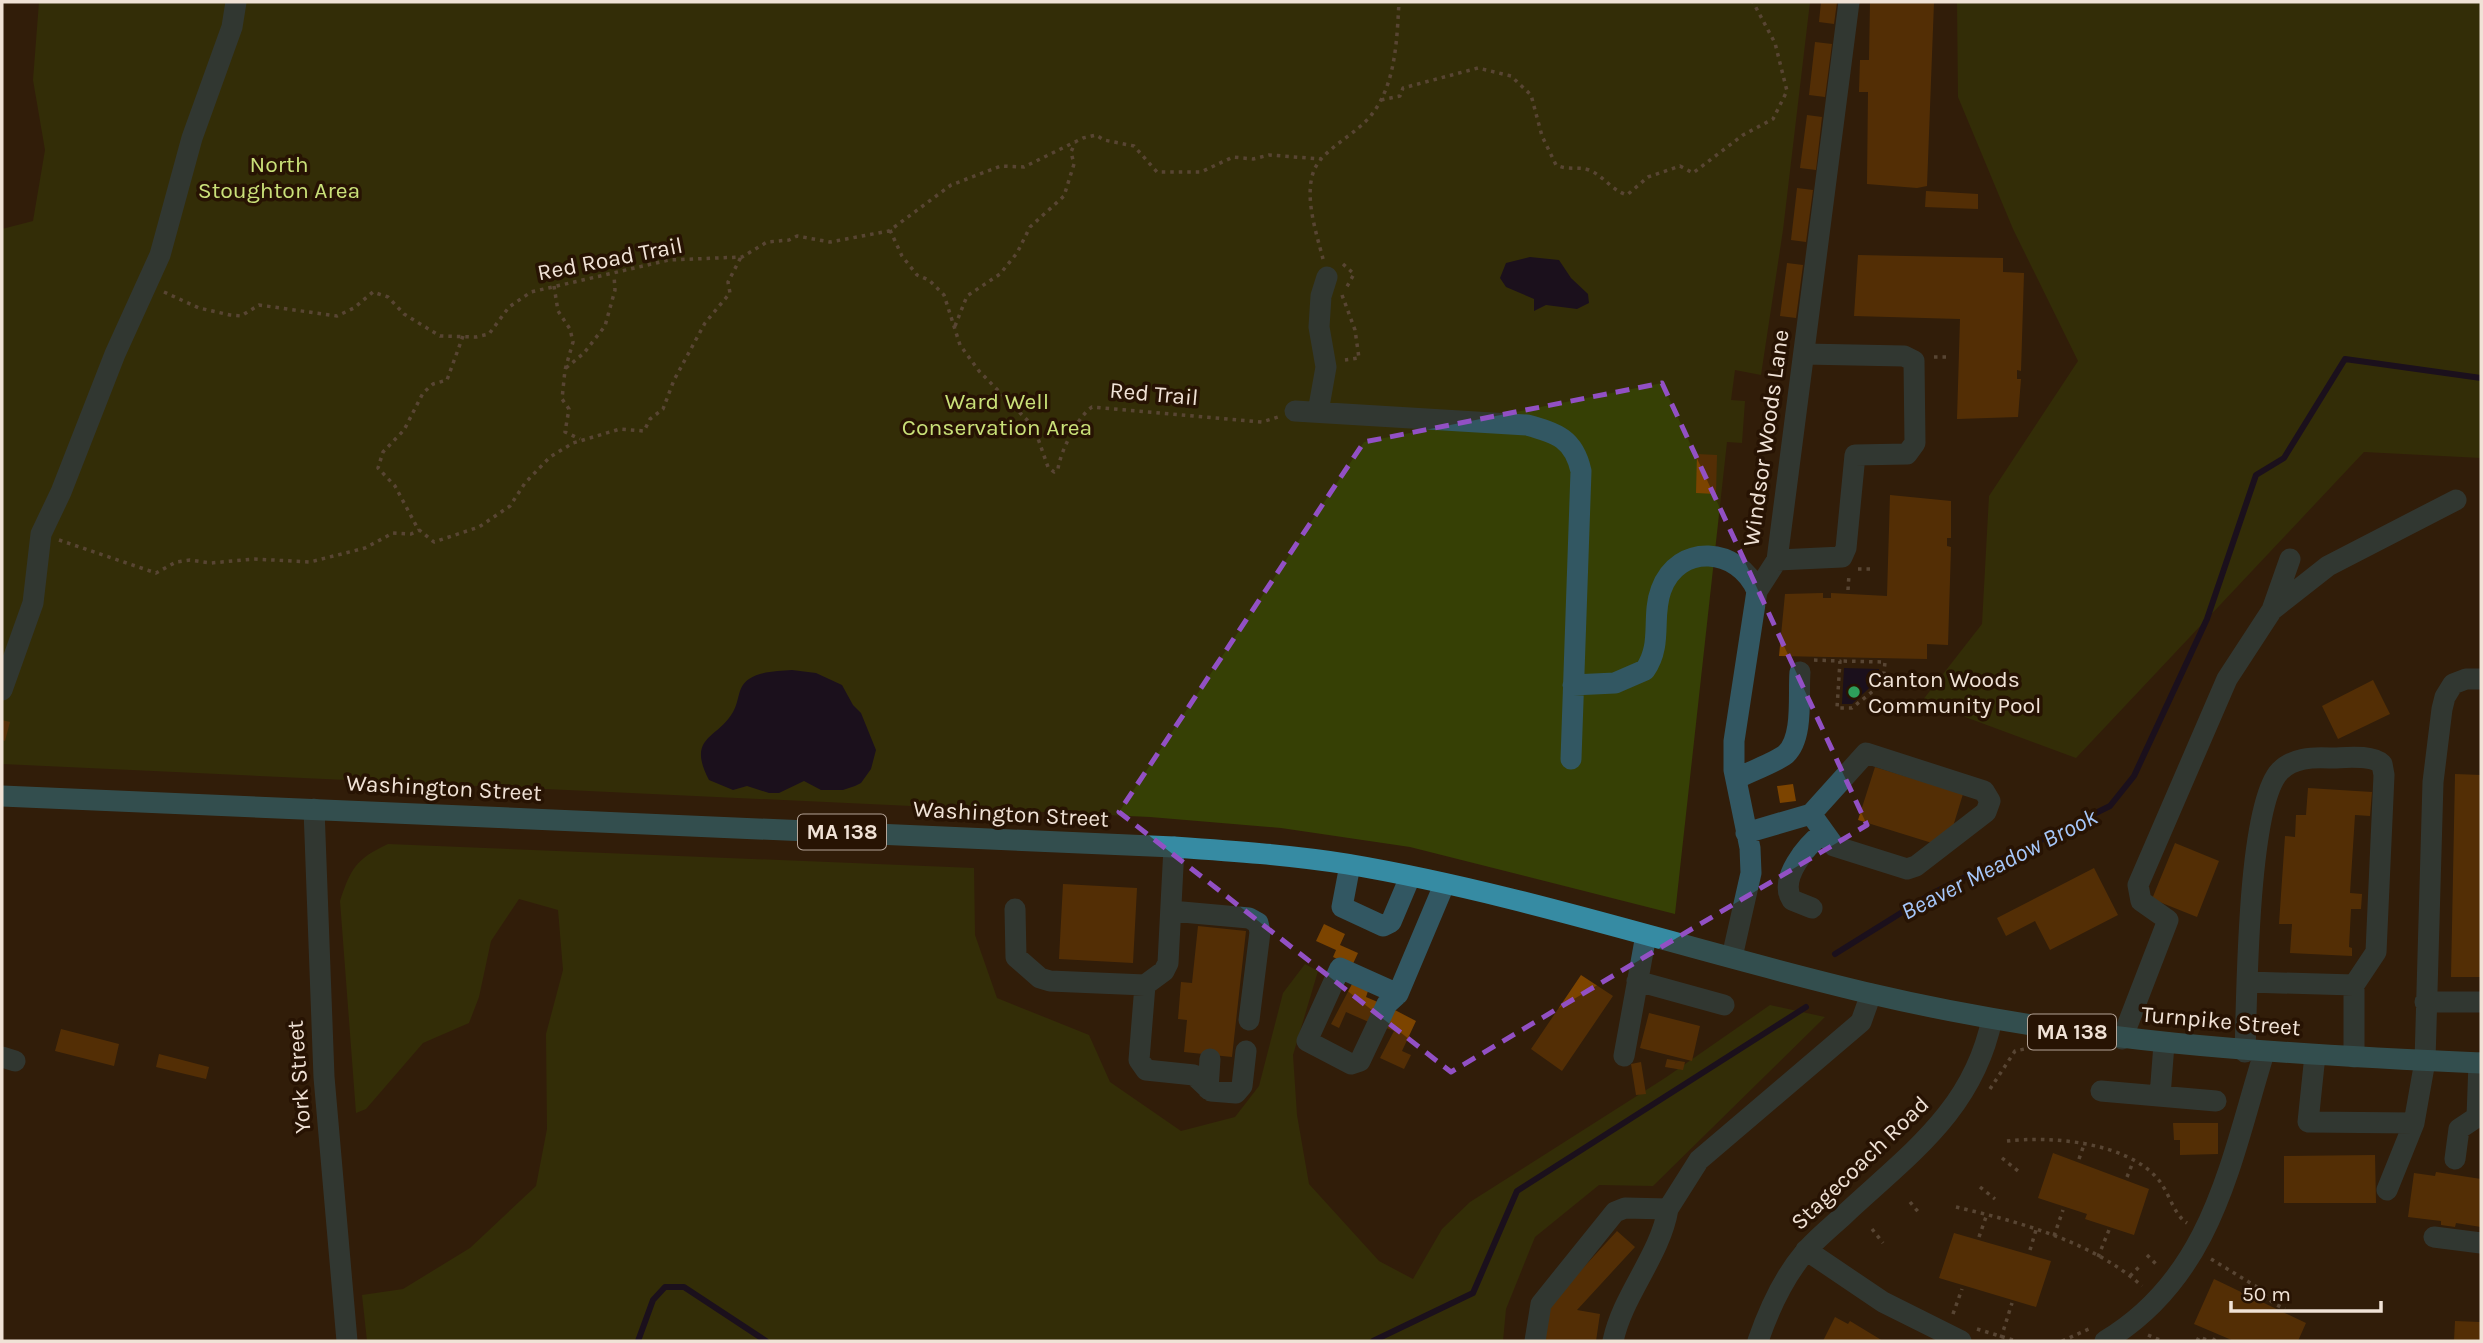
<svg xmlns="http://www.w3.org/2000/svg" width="2483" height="1343" viewBox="0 0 2483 1343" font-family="Karla,sans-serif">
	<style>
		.green { fill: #364005 }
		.water { fill: #000134 }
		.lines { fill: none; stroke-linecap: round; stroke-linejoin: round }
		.stream { stroke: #000134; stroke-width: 6 }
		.building { fill: #7c4400 }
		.path { stroke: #887767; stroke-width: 3.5; stroke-dasharray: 3.5 5; stroke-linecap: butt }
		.minor { stroke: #325762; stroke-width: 21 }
		.major { stroke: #368ba3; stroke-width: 21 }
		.marked { fill: none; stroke: #9250c4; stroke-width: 5; stroke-dasharray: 14 9; stroke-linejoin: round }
		.leisure-dot { fill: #2e9e5b; stroke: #271303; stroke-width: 2.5 }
		.labels { text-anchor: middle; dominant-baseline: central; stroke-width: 7; stroke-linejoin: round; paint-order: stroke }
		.shield { fill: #271303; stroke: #b4a497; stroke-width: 2 }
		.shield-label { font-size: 21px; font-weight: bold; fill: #f0e2d6 }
		.park-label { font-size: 23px; fill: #cae179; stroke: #271303 }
		.street-label { font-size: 23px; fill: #f0e2d6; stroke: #271303 }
		.poi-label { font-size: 23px; fill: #f0e2d6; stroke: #271303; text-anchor: start }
		.water-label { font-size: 24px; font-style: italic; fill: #a6c7fa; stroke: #271303 }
	</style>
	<rect width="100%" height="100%" fill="#311d0a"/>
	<!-- green -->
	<path class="green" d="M39,2H1810L1783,230L1761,375L1735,370L1731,400L1745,401L1742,443L1727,442L1675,914L1410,847L1281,828L1150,817L2,764V229L33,221L45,150L33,80Z
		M1957,2H2481V458L2364,452L2076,758L1922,701L1982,624L1989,496L2078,361L2013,229L1958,97Z
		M388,844L974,868L975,935L997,998L1089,1035L1110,1082L1181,1131L1235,1117L1259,1086L1283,993L1305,964L1318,971L1293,1055L1297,1115L1309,1184L1379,1261L1413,1279L1442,1229L1470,1202L1665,1078L1770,1005L1825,1017L1653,1186L1599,1185L1535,1237L1506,1309L1503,1341H367L362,1295L403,1289L470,1248L536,1186L547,1129L546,1034L563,970L558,910L519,899L491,941L479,997L469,1023L423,1043L366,1109L356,1113L340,901C351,868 356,859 388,844Z"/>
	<!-- water -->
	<path class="water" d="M1530,257L1559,260L1571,278L1588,294L1589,303L1577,309L1546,305L1534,311V299L1506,287L1500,278L1506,263Z
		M1844,668L1879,669L1878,680L1852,704H1842Z
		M792,670L816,673L842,685L853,705L861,713L876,750L871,769L861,783L855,786L843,790H821L804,781L779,793H769L747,786L733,790L709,780C686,736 718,739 733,712C740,700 737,687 749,679C761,671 779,671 792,670Z"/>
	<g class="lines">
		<!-- stream -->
		<path class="stream" d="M1835,954L1933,893L2110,806L2134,776L2207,619L2256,475L2284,458L2345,359L2481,378
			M638,1341L653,1300L665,1287H684L766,1341
			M1373,1341L1473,1293L1517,1191L1806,1007"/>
	</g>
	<!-- building -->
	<path class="building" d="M1821,2H1837L1834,24L1819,22Z
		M1870,2H1934L1927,186L1917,188L1867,184L1868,92H1859L1860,60H1869Z
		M1815,42L1832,44L1825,97L1809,95Z
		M1807,115L1822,117L1816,170L1800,168Z
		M1797,188L1813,190L1806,242L1791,240Z
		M1926,191L1978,194V209L1925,207Z
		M1858,255L2003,258V272L2024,273L2021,371L2017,370V379H2021L2018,417L1957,419L1960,319L1854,316Z
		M1787,263L1803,265L1796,318L1780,316Z
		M1697,454L1717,455L1716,494L1696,493Z
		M1890,495L1951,501V538H1947V546L1951,547L1948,645L1927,644V659L1779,656L1785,594L1823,593V598H1831V593L1887,596Z
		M2373,680L2390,714L2338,739L2322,706Z
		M2,720L10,722L5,741L2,740Z
		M1875,767L1963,794L1951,833L1932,843L1858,820Z
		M2455,774L2481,775V977H2451Z
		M1793,784L1796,801L1780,803L1777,786Z
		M2308,788L2372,792L2370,816L2355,815L2350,893L2362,894L2361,909H2351L2349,947L2352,948V956L2290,953L2292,924H2279L2285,836L2295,837L2296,815H2306Z
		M2175,843L2219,861L2197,917L2152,899Z
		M2094,868L2118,915L2050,950L2035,921L2006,936L1997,918Z
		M1063,884L1137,888L1133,963L1059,959Z
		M1324,924L1345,934L1340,945L1358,953L1352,966L1333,957L1336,950L1316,941Z
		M1198,926L1246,931L1232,1057L1184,1052L1187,1020L1178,1019L1181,982L1192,983Z
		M1581,975L1613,996L1562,1071L1531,1049Z
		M1352,984L1368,991L1366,997L1380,1003L1371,1023L1346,1012L1339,1028L1331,1024Z
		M1393,1009L1416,1021L1402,1051L1411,1055L1404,1069L1380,1058L1394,1031L1384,1027Z
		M1649,1013L1700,1026L1692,1061L1640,1048Z
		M61,1029L119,1044L114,1066L55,1051Z
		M159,1054L209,1067L206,1079L156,1067Z
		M1667,1059L1685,1062L1683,1070L1665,1067Z
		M1641,1062L1646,1094L1636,1095L1631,1064Z
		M2173,1123H2218V1154L2180,1155V1140H2174Z
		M2053,1153L2149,1189L2134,1235L2085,1219L2087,1214L2038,1198Z
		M2375,1155L2376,1203H2284V1156Z
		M2436,1172L2481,1179V1227L2456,1223L2455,1227L2441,1225V1221L2408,1217L2414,1173L2435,1176Z
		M1617,1231L1635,1247L1577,1310L1600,1314L1596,1341H1543L1548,1306Z
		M1954,1233L2051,1261L2036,1307L1939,1278Z
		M2214,1279L2306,1323L2298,1341H2234L2194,1324Z
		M1835,1317L1848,1324L1850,1321L1883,1341H1823Z
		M2455,1321L2480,1322V1341H2454Z"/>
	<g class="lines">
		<!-- path -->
		<path class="path" d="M1381,100L1400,96L1403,88L1478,68L1511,76L1531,95L1542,136L1556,165C1570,171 1578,166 1589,170C1604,176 1611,190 1627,195L1648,177L1680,166L1693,173L1743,135L1773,119L1787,91L1775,43L1753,2
			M890,230L902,256L917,275L929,280L944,295L960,345L979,371L1034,427L1048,467L1054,472L1058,469C1060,453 1077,417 1092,407L1262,422L1278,417
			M1323,259C1316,231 1299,184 1321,159C1338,140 1363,130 1377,107C1396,77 1397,37 1399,2
			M1343,264L1354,274L1345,290
			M554,286L558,311L570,329L573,342L565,370L562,399L569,409L565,432L580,439
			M164,292L199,308L230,315L241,316L259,305L337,316L354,308L373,292L388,297L404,314L440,336L476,337L489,334L509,307L531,292L669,260L742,257L767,242L789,240L797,236L830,242L889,231L951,185L1001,166L1024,167L1083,138L1096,135L1104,140L1134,146L1157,172H1201L1233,157L1253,159L1269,155L1321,159
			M1342,295L1355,330L1359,358L1345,360
			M955,326L967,296L1000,274L1017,253L1030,227L1064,196L1074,164L1071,152L1075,143
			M463,336L447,380L433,384L423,393L404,430L383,452L378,468L395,486L418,529L434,542L479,527L510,506L525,483L550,457L573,443L620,429L644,431L650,419L663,409L674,380L705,323L730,293L728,282L741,257
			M1934,357H1951
			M566,368L584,353L605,326L615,290L614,275
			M59,540L156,573L176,562L190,560L211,563L254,559L310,562L365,548L393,533L411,534L419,530
			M1858,569H1873
			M1848,590L1849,574
			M1814,660L1840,661L1837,708H1852L1883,683L1885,662L1840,661
			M1990,1089L2015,1051L2034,1047
			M2007,1141C2052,1136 2125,1142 2157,1178C2169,1191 2173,1214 2187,1223
			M2002,1158L2018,1171
			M2079,1159L2085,1142
			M2127,1177L2133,1162
			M1980,1187L1995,1199
			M1910,1202L1920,1214
			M1956,1207C2020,1222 2093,1242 2142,1286
			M1872,1229L1883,1243
			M2054,1236L2063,1210
			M1979,1237L1987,1214
			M2030,1250L2036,1230
			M2147,1255L2158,1266
			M2098,1257L2109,1230
			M2211,1259L2257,1287
			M2130,1276L2140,1266
			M2254,1293L2257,1287L2273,1303L2285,1309
			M1953,1314L1962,1289
			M1977,1329L2016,1341
			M2148,1335L2162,1341
			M2001,1338L2012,1303
			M2062,1341L2089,1329
			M2197,1341L2199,1337L2210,1341
			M2213,1341L2218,1334"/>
		<!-- minor -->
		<path class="minor" d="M1295,411L1527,425C1557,433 1574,439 1581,471L1571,759
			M1318,412L1326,367L1319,327L1321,296L1327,277
			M1777,560L1842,557L1846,548L1855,455L1907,454L1915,443L1914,361L1904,356L1804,354
			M2272,610L2290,559
			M1573,685L1615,683L1645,670C1663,644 1651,617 1661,590C1678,542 1739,547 1757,591
			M2,690L33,603L41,534L61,492L115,354L160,255L192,138L232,27L236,2
			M1736,779C1750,771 1775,763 1786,754C1804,737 1798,694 1800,672
			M314,809L324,1077L347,1341
			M1746,833L1811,814L1866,753L1984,791L1990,801L1986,812L1916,866L1907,869L1834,846L1811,814
			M1350,865L1342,907L1383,926L1391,922L1410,877
			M1812,908L1792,900C1778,879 1807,845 1823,833
			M1015,909L1016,957L1040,978L1050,981L1145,985L1164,971L1168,963L1174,847
			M1171,911L1249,918L1258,923L1260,932L1249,1020
			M1732,957L1751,873L1750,848L1734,770V741L1757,591L1777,560L1849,2
			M1637,981L1724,1005
			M2248,982L2354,985
			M1145,985L1139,1060L1146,1070L1194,1075L1211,1091L1236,1093L1242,1086L1246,1051
			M1398,994L1340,968L1307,1041L1351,1064L1360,1061L1387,1004L1398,994L1444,885
			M2425,1002H2481
			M2122,1039L2168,920L2141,901L2138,885L2227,679L2272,610L2328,566L2456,500
			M2245,1052C2247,999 2247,805 2280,771C2293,758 2312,757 2330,758C2344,758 2371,754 2382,764L2384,775L2376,952L2354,985V1057
			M2315,1055L2308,1122L2414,1123L2425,1061L2433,782L2442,709L2445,697L2453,684L2466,679H2481
			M1624,1056L1646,935
			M2,1057L15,1061
			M2479,1063L2477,1117H2481
			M1208,1089L1210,1059
			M2101,1091L2216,1101
			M2160,1096L2164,1044
			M2455,1159L2459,1129L2477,1117
			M2387,1190L2414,1123
			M1668,1209L1699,1160L1861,1022L1871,994
			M2434,1237L2481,1243
			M1806,1250L1883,1302L1961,1341
			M1535,1341L1541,1304L1615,1212L1625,1208L1668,1209C1660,1256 1623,1294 1613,1341
			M1758,1341C1769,1309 1783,1278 1805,1252C1816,1239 1831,1227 1844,1215C1908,1155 1973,1111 1992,1019
			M2105,1341C2212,1277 2230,1163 2264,1053"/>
		<!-- major -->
		<path class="major" d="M2,796L1174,847C1232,851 1290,855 1347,864C1525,894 1697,953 1872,994C2076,1042 2273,1054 2481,1063"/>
	</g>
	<!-- marked area -->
	<path d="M0 0H2483V1343H0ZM1662,383L1867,825L1451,1072L1119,812L1364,442Z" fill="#311d0a" fill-opacity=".55" fill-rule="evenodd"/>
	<path class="marked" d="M1662,383L1867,825L1451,1072L1119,812L1364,442Z"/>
	<!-- markers -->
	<circle class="leisure-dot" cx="1854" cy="692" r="7"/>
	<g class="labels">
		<!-- shield labels -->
		<g class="shield">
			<rect x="798" y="814.5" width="88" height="35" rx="5"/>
			<rect x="2028" y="1014.5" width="88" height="35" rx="5"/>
		</g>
		<g class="shield-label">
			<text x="842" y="832">MA 138</text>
			<text x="2072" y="1032">MA 138</text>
		</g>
		<!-- park labels -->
		<g class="park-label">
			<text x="279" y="164">North<tspan x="279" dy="26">Stoughton Area</tspan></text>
			<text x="997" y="401">Ward Well<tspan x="997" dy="26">Conservation Area</tspan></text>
		</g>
		<!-- street labels -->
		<g class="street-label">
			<text transform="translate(610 259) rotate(-11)">Red Road Trail</text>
			<text transform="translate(1154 394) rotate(5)">Red Trail</text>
			<text transform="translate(1766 438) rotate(-82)">Windsor Woods Lane</text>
			<text transform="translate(444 788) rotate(3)">Washington Street</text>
			<text transform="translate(1011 814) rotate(3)">Washington Street</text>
			<text transform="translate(2221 1021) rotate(5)">Turnpike Street</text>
			<text transform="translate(299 1077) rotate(-94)">York Street</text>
			<text transform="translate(1860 1163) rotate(-44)">Stagecoach Road</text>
		</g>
		<!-- poi labels -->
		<g class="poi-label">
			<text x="1868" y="679">Canton Woods<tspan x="1868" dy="26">Community Pool</tspan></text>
		</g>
		<!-- water labels -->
		<g class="water-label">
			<text transform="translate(1999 864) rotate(-27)">Beaver Meadow Brook</text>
		</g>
	</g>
	<!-- border -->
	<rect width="2483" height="1343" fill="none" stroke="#f0e2d6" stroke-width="7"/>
	<!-- scale -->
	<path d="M2231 1301v10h150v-10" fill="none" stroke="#f0e2d6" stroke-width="3.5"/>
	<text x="2242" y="1301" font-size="21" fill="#f0e2d6" stroke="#271303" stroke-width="5" paint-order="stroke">50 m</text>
</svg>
